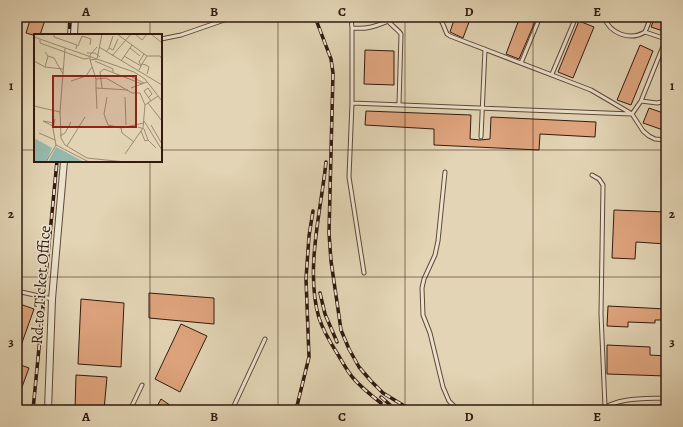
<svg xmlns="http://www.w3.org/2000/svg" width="683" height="427" viewBox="0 0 683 427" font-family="Alegreya,serif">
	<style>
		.building { fill: #dfa47d; stroke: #331a0f }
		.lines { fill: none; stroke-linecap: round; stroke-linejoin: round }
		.lane-casing { stroke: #5f4838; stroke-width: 5 }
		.street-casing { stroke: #5f4838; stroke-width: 8 }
		.lane { stroke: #ece3ce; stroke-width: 3 }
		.street { stroke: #ece3ce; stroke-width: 6 }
		.rail-casing { stroke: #331a0f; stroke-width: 3.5 }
		.rail { stroke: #ece3ce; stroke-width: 2; stroke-dasharray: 6; stroke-linecap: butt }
		.grid { fill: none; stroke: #331a0f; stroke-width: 1; stroke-opacity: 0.55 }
		.labels { text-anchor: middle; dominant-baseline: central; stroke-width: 3; stroke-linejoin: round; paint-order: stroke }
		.street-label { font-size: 16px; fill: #331a0f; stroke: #ece3ce }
		.inset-road { fill: none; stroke: #9c8a72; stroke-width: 1 }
		.view { fill: #8f2418; fill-opacity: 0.15; stroke: #8f2418; stroke-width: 2 }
		.inset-edge { fill: none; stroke: #331a0f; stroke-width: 2 }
		.neatline { fill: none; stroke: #331a0f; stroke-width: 1.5 }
		.grid-label { font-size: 13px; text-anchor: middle; font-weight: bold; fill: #331a0f }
	</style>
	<rect width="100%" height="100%" fill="#e2d4b4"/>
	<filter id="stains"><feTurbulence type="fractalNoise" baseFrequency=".005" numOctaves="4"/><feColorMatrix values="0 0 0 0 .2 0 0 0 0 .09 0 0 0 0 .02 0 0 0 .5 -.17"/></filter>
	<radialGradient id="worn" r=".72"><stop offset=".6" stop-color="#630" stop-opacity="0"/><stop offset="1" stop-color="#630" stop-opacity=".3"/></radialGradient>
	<!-- building -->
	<path class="building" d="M31,17H46L40,35H33L26,33Z
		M455,17H471L463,38L450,32Z
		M520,17H537L519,59L506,54Z
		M655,17H666V32L651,27Z
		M579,21L594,27L573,78L558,72Z
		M640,45L653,51L631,105L617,100Z
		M365,50L394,51V85L364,84Z
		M649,108L666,114V131L643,123Z
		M366,111L471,115L470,139L480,140L490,139L491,117L596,122L595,137L540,134L539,150L434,145V129L365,125Z
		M614,210L666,212V244L636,242L635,259L612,258Z
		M149,293L214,298V324L149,318Z
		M81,299L124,303L121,367L78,364Z
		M17,303L34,309L18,354H17Z
		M608,306L666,309V320H655V323L628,322V327L607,326Z
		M181,324L207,336L180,392L155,379Z
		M607,345L650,347V355L666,356V376L607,374Z
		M21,365L29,368L18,398L17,375Z
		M76,375L107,377L104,410H75Z
		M161,399L177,410H155Z"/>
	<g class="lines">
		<!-- lane casing -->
		<g class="lane-casing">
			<path id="lane" d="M351,17L352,28C373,30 380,23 400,17
				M386,17C388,24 397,28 401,34L399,104
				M436,17L442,22L447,34L450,36L591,90L632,114L643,131L649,136L655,139L666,140
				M604,17C610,34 630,41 645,32L666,39
				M352,28V103L632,114
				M645,32L651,17
				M161,39L181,35L233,17
				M521,63L540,17
				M552,74L576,17
				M641,101L657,103L666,101
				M352,103L349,177L364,273
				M632,114L641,101L666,39
				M481,137L485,49
				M445,172L438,241L435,255L424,279L422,288L423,315L430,333L443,387L449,401L456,408L460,410
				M592,175L599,179L603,185L601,314L605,407
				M17,291L52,299
				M130,410L142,385
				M232,410L265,339
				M601,410C619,397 644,399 666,398"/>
		</g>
		<!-- street casing -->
		<g class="street-casing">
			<path id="street" d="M74,35L75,17
				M48,410L52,299L64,161"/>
		</g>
		<!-- lane -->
		<use href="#lane" class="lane"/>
		<!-- street -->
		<use href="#street" class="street"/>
		<!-- rail casing -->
		<g class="rail-casing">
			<path id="rail" d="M315,17L331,59L333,73L329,233L331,261L341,330L349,349L359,367L371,381L383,393L411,410
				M69,35L70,17
				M326,162C321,211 305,270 319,318C323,330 330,342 337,353C342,361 347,371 354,379C362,388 372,396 381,403
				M320,293L325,314L337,342
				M381,397L396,410
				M33,410L57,161
				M296,410L309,357L306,279L309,236L313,211"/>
		</g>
		<!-- rail -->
		<use href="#rail" class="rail"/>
	</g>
	<!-- grid -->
	<path class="grid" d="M150,17V35M278,17V410M405,17V410M533,17V410M17,150H35M161,150H666M150,161V410M17,277H666"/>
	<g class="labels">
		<!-- street labels -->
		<g class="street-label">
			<text transform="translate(41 285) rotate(-86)">Rd to Ticket Office</text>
		</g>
	</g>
	<!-- overview -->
	<g transform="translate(34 34)">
		<rect width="128" height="128" fill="#e2d4b4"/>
		<path d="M0,104L18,114L12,128H0ZM22,113L30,117L50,128H14Z" fill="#95b8ac"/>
		<path class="inset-road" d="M20,0V3L43,11L42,15M83,0L113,22L108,30M101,0L108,6L113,0M117,0L128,9M0,3L100,38L111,45L128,67M6,6V9L50,25L55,24M44,12L48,2L57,5L56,11M63,13L56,21V26L63,25L68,0M65,13L128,51M31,14L26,78L27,104L31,111L53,124L91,128M75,14L79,2M96,14L106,22M11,18L14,22L11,33M72,18L75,14L79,16L84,5M53,19H61L66,23M14,22L20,24L29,40M78,22L97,0M90,22L107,32M113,22H126L128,25M56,26L62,45L72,44L98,59H106L111,71M0,27L11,33L29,35M61,27L79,35V38M87,27L98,11M107,31L105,28L110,20M105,36L108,30L112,31L115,33L113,40M98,43L110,49M62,45V54L94,56M37,47L52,42L58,33M62,54L63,75M68,54L66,38L70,35L108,50M97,54L113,48M73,63L70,80L74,91L87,94L110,89M91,63L92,91M115,63L118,60L114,54L110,57L117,67M114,69L128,87M0,72L26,78M21,85L19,95L22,111L55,128M110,87L128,116M117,91L128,110M19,92L9,87L20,89M104,93L110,95L114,106L122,114M87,94L88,99L100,108M107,97L111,107L114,106M5,99L21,106M26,102L31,99L37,88M33,112L51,83M91,120L109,94L111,71L124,62M12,128L22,111"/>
		<path class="view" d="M19,42H102V93H19Z"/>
		<rect width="128" height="128" class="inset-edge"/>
	</g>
	<!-- margin -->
	<rect width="683" height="427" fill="none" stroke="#e2d4b4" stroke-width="44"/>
	<rect x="22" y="22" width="639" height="383" class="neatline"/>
	<g class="grid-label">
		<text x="86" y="16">A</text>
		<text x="214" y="16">B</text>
		<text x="342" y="16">C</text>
		<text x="469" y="16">D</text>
		<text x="597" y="16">E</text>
		<text x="11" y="90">1</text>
		<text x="672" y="90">1</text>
		<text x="11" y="218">2</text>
		<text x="672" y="218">2</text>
		<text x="11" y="346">3</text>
		<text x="672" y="346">3</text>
		<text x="86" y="421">A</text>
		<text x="214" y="421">B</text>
		<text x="342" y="421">C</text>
		<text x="469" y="421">D</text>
		<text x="597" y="421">E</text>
	</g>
	<rect width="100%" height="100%" filter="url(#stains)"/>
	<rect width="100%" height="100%" fill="url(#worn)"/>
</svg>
